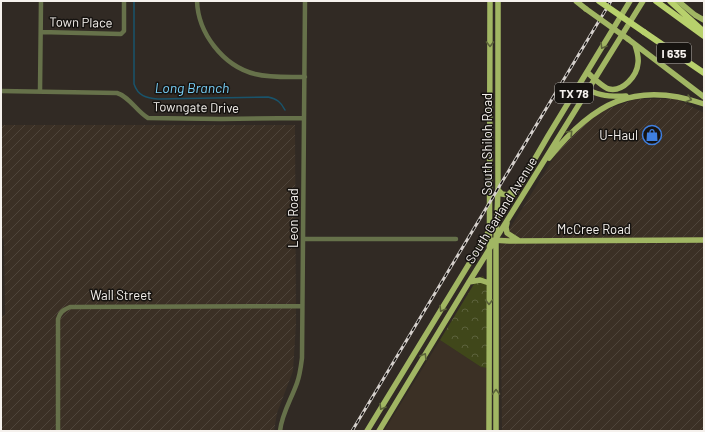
<svg xmlns="http://www.w3.org/2000/svg" width="705" height="432" viewBox="0 0 705 432" font-family="Barlow,sans-serif">
	<style>
		.built { fill: #3b3025 }
		.industrial { fill: url(#industrial-furrows) }
		.forest { fill: url(#forest-crowns) }
		.lines { fill: none; stroke-linecap: round; stroke-linejoin: round }
		.stream { stroke: #19546c; stroke-width: 1.5 }
		.minor { stroke: #66714a; stroke-width: 4.5 }
		.major { stroke: #a1b663; stroke-width: 5.5 }
		.highway { stroke: #b8d16c; stroke-width: 6 }
		.rail-casing { stroke: #d5d0cc; stroke-width: 3 }
		.rail { stroke: #161310; stroke-width: 1.5; stroke-dasharray: 4.5; stroke-linecap: butt }
		.major-bridge { stroke: #a1b663; stroke-width: 5.5 }
		.highway-bridge { stroke: #b8d16c; stroke-width: 6 }
		.oneway { stroke: #5c643a }
		.labels { text-anchor: middle; dominant-baseline: central; stroke-width: 3; stroke-linejoin: round; paint-order: stroke }
		.shield { fill: #161310; stroke: #b2aeab; stroke-width: 1 }
		.shield-label { font-size: 12px; font-weight: bold; fill: #f5f1ed }
		.street-label { font-size: 13px; fill: #f5f1ed; stroke: #161310 }
		.poi-label { font-size: 13px; fill: #f5f1ed; stroke: #161310; text-anchor: end }
		.water-label { font-size: 14px; font-style: italic; fill: #77cef6; stroke: #161310 }
	</style>
	<defs>
		<pattern id="industrial-furrows" width="10" height="10" patternUnits="userSpaceOnUse"><rect width="10" height="10" fill="#3b3025"/><path d="M-1 1l2-2M0 10L10 0M9 11l2-2" fill="none" stroke="#4e443a"/></pattern>
		<pattern id="forest-crowns" width="20" height="18" patternUnits="userSpaceOnUse"><rect width="20" height="18" fill="#40471a"/><path d="M2 6a3 3 0 1 1 6 0M12 15a3 3 0 1 1 6 0" fill="none" stroke="#5c623c"/></pattern>
	</defs>
	<rect width="100%" height="100%" fill="#312a24"/>
	<!-- built -->
	<path class="built" d="M440,340L481,367L487,368V431H384Z"/>
	<!-- industrial -->
	<path class="industrial" d="M636,99H677L704,113V431H502L500,244L568,135L602,111Z
		M1,125H295L296,324L293,371L277,413L274,431H1V316L5,315L4,241L1,235Z"/>
	<!-- forest -->
	<path class="forest" d="M483,276L487,283V368L481,367L440,340L477,279Z"/>
	<g class="lines">
		<!-- stream -->
		<path class="stream" d="M134,1V84C138,96 146,98 158,99L268,97C277,99 281,102 285,110"/>
		<!-- minor -->
		<path class="minor" d="M197,1C198,33 223,66 255,74C271,78 288,77 305,77
			M41,32L121,34L124,31V1
			M1,91L117,93C130,97 136,111 148,118L221,119L304,118
			M40,91L41,1
			M304,239H456
			M58,431V319C60,312 63,310 70,307L302,306
			M280,431C282,413 291,400 297,383C300,375 301,366 302,358L305,1"/>
		<!-- major -->
		<path class="major" d="M576,1L586,9
			M678,1L695,15L704,20
			M628,39L704,97
			M587,72C591,76 604,88 609,89C623,92 637,76 638,63C639,57 637,51 635,45
			M579,85C596,95 606,97 626,96
			M549,158C593,103 635,80 704,104
			M498,190L502,194L508,195L515,188
			M507,223L506,227L507,233L518,240
			M492,240L509,241L704,240
			M469,282L480,280L489,283
			M367,431L497,218L519,186L548,136L630,1
			M379,431L469,282L643,1
			M489,431L490,1
			M496,431V240L498,190V1"/>
		<!-- highway -->
		<path class="highway" d="M656,1L704,36
			M670,1L704,32
			M644,32L704,73"/>
		<!-- rail casing -->
		<g class="rail-casing">
			<path id="rail" d="M352,431L611,1"/>
		</g>
		<!-- rail -->
		<use href="#rail" class="rail"/>
		<!-- major-bridge -->
		<path class="major-bridge" d="M586,9L628,39"/>
		<!-- highway-bridge -->
		<path class="highway-bridge" d="M599,1L644,32"/>
	</g>
	<!-- one-way arrows -->
	<defs><path id="oneway-chevron" d="M-2-3.5L2.5 0L-2 3.5" fill="none" stroke-width="1.6" stroke-linecap="round" stroke-linejoin="round"/></defs>
	<g class="oneway">
		<use href="#oneway-chevron" transform="translate(490 44) rotate(90)"/>
		<use href="#oneway-chevron" transform="translate(603 46) rotate(121)"/>
		<use href="#oneway-chevron" transform="translate(689 99) rotate(17)"/>
		<use href="#oneway-chevron" transform="translate(570 133) rotate(-46)"/>
		<use href="#oneway-chevron" transform="translate(489 302) rotate(90)"/>
		<use href="#oneway-chevron" transform="translate(442 309) rotate(121)"/>
		<use href="#oneway-chevron" transform="translate(424 356) rotate(-59)"/>
		<use href="#oneway-chevron" transform="translate(496 392) rotate(-90)"/>
		<use href="#oneway-chevron" transform="translate(382 407) rotate(121)"/>
	</g>
	<!-- icons -->
	<defs>
		<g id="shop-ring" transform="scale(1)"><circle r="9.5" fill="#161310" stroke="#3f7fe0" stroke-width="1.5"/><path d="M-5-2.5h2.3a2.7 3.5 0 0 1 5.4 0H5L5.5 6h-11ZM-1.5-2.5h3a1.5 2.3 0 0 0-3 0Z" fill="#3f7fe0"/></g>
	</defs>
	<g fill-rule="evenodd">
		<use href="#shop-ring" x="652" y="135"/>
	</g>
	<g class="labels">
		<!-- shield labels -->
		<g class="shield">
			<rect x="657" y="43" width="34" height="20" rx="3"/>
			<rect x="555" y="83" width="38" height="20" rx="3"/>
		</g>
		<g class="shield-label">
			<text x="674" y="53">I 635</text>
			<text x="574" y="93">TX 78</text>
		</g>
		<!-- street labels -->
		<g class="street-label">
			<text transform="translate(81 22) rotate(1)">Town Place</text>
			<text transform="translate(196 107) rotate(1)">Towngate Drive</text>
			<text transform="translate(487 144) rotate(-90)">South Shiloh Road</text>
			<text transform="translate(501 210) rotate(-58)">South Garland Avenue</text>
			<text transform="translate(293 218) rotate(-90)">Leon Road</text>
			<text x="594" y="229">McCree Road</text>
			<text x="121" y="295">Wall Street</text>
		</g>
		<!-- poi labels -->
		<g class="poi-label">
			<text x="638" y="135">U-Haul</text>
		</g>
		<!-- water labels -->
		<g class="water-label">
			<text x="192" y="87">Long Branch</text>
		</g>
	</g>
	<!-- border -->
	<rect width="705" height="432" fill="none" stroke="#f5f1ed" stroke-width="4"/>
</svg>
